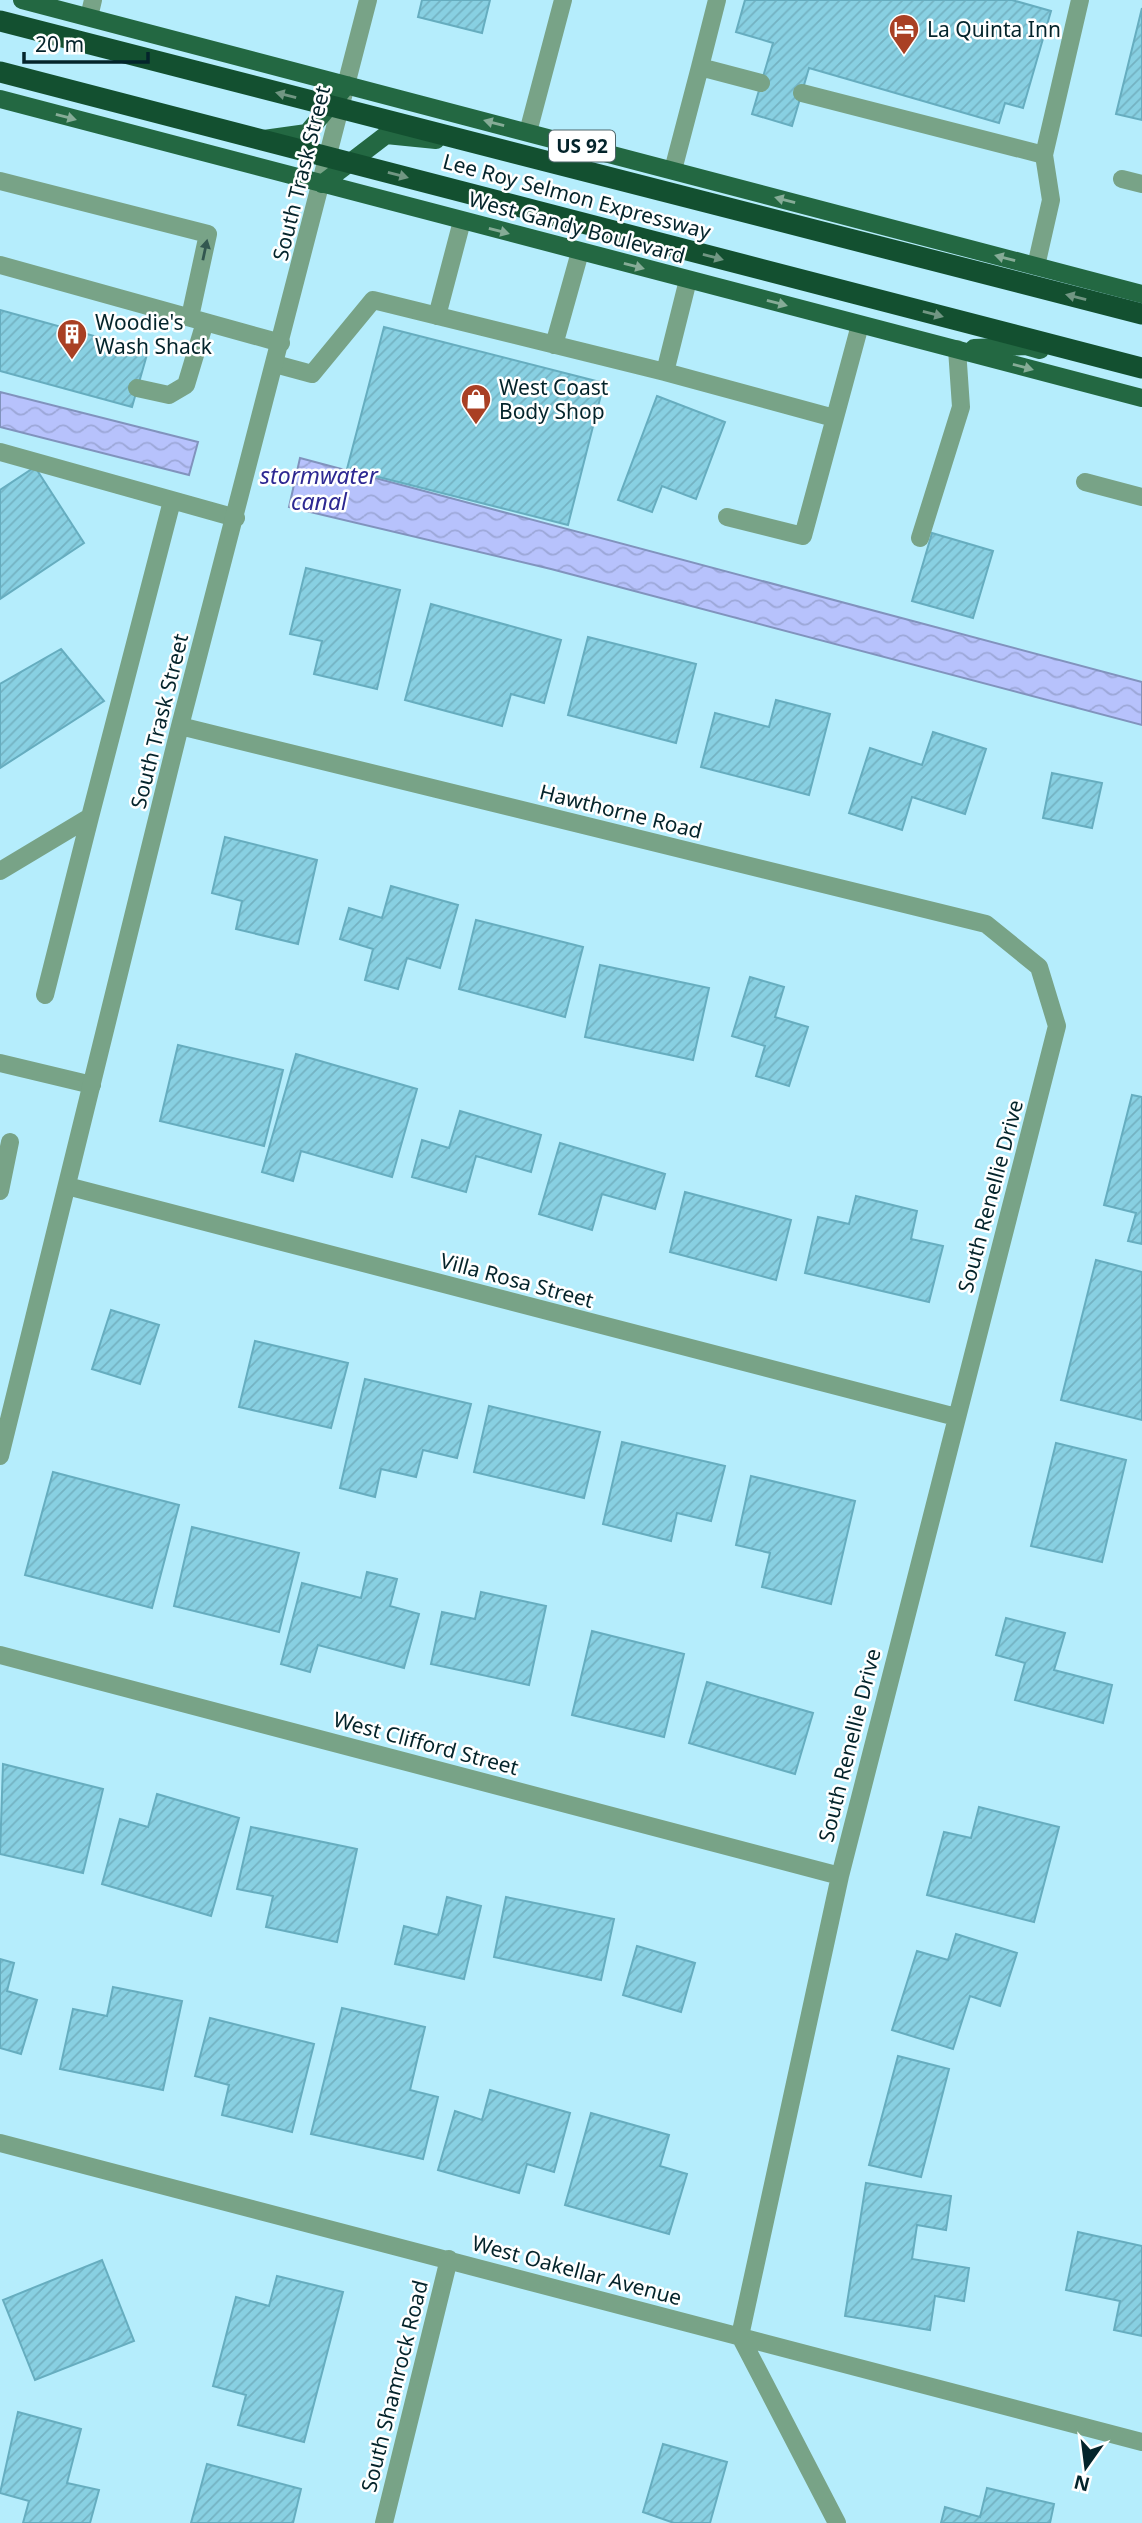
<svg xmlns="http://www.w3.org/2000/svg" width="1142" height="2523" viewBox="0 0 1142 2523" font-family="'Noto Sans',sans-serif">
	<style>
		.water { fill: url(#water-waves); stroke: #8193bd; stroke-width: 2 }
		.building { fill: url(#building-hatch); stroke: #66adbf; stroke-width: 2 }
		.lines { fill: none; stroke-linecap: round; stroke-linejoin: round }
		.lane { stroke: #78a387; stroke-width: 18 }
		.street { stroke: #78a387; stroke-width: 18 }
		.primary { stroke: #236842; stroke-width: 18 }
		.highway { stroke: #135030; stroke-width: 21 }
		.oneway { fill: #719683 }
		.oneway2 { fill: #86ac97 }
		.oneway3 { fill: #325750 }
		.labels { text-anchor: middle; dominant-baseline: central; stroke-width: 5; stroke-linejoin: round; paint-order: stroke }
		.shield { fill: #fff; stroke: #4f666b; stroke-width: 2 }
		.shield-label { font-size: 19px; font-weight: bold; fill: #04242b }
		.poi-label { font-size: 21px; fill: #04242b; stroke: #fff; text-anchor: start }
		.street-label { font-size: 21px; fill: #04242b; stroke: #fff }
		.water-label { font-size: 23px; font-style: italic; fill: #2d2892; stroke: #fff }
	</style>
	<defs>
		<pattern id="water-waves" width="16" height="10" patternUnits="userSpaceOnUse" patternTransform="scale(1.75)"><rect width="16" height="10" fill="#b7c2fc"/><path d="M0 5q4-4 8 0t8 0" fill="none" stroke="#9ca7d8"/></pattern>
		<pattern id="building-hatch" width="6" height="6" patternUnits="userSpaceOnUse" patternTransform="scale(1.75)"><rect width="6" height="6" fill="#88d0e2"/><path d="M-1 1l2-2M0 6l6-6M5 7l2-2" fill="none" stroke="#74b2c2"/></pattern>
	</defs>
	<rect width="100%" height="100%" fill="#b5edfc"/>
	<!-- water -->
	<path class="water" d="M0,392L198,442L189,475L0,427Z
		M300,458L1142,682V725L551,569L289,507Z"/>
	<!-- building -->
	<path class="building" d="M422,0H490L482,33L418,17Z
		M745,0H1012L1051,11L1023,108L1005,103L999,123L809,68L792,126L752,114L773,43L736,32Z
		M1142,8V120L1116,114Z
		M0,310L148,351L132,407L0,371Z
		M384,327L604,383L568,525L347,469Z
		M657,396L725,422L696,499L662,486L652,512L618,500Z
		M35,467L84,543L0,599V490Z
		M932,533L993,551L973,618L912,601Z
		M306,568L400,590L377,689L314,674L322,641L290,634Z
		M431,604L561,640L544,703L511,694L502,726L405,700Z
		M588,637L696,664L676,743L568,715Z
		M61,649L104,701L0,768V684Z
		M776,700L830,714L809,795L701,767L715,713L769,727Z
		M933,732L986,749L965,814L912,797L902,830L849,813L870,748L922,765Z
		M1052,773L1102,783L1092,828L1043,818Z
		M225,837L317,860L298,944L236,929L242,901L212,893Z
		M391,886L458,905L440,968L407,958L398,989L365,980L373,949L340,939L349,908L382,918Z
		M476,920L583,947L565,1017L459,989Z
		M600,965L709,988L693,1060L585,1037Z
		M750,977L784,987L775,1017L808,1027L789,1086L756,1076L765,1046L732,1036Z
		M178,1045L283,1070L264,1146L160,1121Z
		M296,1054L417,1089L392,1177L301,1151L293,1181L262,1172Z
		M1132,1095L1142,1097V1244L1128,1241L1136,1213L1104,1205Z
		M460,1111L541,1135L531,1172L476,1156L466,1192L412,1177L422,1140L449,1148Z
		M560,1143L665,1174L655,1209L602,1194L592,1230L539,1214Z
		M685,1192L791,1220L776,1280L670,1252Z
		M856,1196L917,1211L911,1239L943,1246L929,1302L805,1273L818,1217L849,1224Z
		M1096,1260L1142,1272V1420L1061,1400Z
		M111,1310L159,1325L140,1384L92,1369Z
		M255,1341L348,1363L331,1428L239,1407Z
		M365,1379L471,1404L457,1458L423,1450L416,1477L381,1469L375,1497L340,1488Z
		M489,1406L600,1432L584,1498L474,1472Z
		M622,1442L725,1466L711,1521L677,1513L671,1541L603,1524Z
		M1056,1443L1126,1460L1102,1562L1031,1546Z
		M53,1472L179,1505L152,1608L25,1575Z
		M751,1476L855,1501L831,1604L762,1587L770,1553L736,1545Z
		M192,1527L299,1553L279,1632L174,1606Z
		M367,1572L397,1579L390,1606L419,1614L404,1668L318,1645L310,1672L281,1664L302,1583L361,1598Z
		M481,1592L546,1606L529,1685L431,1664L442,1612L475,1619Z
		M1006,1618L1065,1633L1054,1670L1112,1685L1103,1723L1015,1700L1025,1663L996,1655Z
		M592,1631L684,1654L664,1737L572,1715Z
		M707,1682L813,1713L795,1774L689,1743Z
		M3,1764L103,1789L83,1873L0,1854Z
		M157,1794L239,1818L211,1916L102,1884L120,1819L148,1827Z
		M979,1807L1059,1827L1034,1922L927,1895L944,1832L971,1838Z
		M251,1827L357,1849L337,1942L266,1927L273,1896L237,1889Z
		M447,1897L481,1906L464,1979L395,1964L404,1926L438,1935Z
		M506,1897L614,1919L601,1980L494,1957Z
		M956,1934L1017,1953L1000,2006L970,1996L953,2049L892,2030L917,1951L948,1960Z
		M637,1946L695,1963L681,2012L623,1995Z
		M0,1959L14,1963L7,1991L37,2000L21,2054L0,2048Z
		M113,1987L182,2001L163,2090L60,2069L73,2009L107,2016Z
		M342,2008L425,2027L410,2090L438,2097L423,2159L311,2134Z
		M210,2018L314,2044L292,2132L222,2115L229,2085L195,2076Z
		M898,2056L949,2069L921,2177L869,2165Z
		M490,2090L570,2113L554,2172L527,2164L519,2193L438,2170L455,2111L482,2120Z
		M591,2113L669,2135L660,2166L687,2174L669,2234L565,2205Z
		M866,2183L951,2196L946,2230L917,2225L912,2259L969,2268L964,2301L935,2296L930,2330L845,2316Z
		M1078,2232L1142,2246V2336L1114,2330L1120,2301L1066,2290Z
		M102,2260L134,2341L35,2380L3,2300Z
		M277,2276L343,2292L304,2442L238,2425L246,2395L213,2386L236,2297L269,2306Z
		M18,2412L81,2429L67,2483L99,2490L90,2523H23L29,2501L0,2493Z
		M663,2444L727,2462L710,2523H674L643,2512Z
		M207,2464L301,2489L293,2523H191Z
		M987,2488L1054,2504L1050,2523H941L945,2507L980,2517Z"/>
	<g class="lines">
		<!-- lane -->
		<path class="lane" d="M89,17L93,0
			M700,67L717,0
			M802,93L1044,155
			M528,132L563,0
			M673,170L700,67L761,83
			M1122,179L1142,184
			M0,181L208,234L190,317
			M0,265L281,343
			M1036,266L1051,200L1044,155L1080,0
			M437,316L462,221
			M554,345L580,252
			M275,364L312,374L373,300L665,372L834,418
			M665,372L688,280
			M137,388L169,395L186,385L205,322
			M0,452L236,518
			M1085,482L1142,497
			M727,517L803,536L860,325
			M920,538L961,407L957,349
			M0,871L90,817L172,501
			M45,995L90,817
			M0,1063L92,1085
			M0,1191L10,1142"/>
		<!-- street -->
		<path class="street" d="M180,726L986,924L1039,967L1057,1026L840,1876L740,2336L837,2523
			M67,1186L956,1417
			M0,1456L180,726L368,0
			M0,1655L840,1876
			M0,2143L1142,2442
			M384,2523L449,2259"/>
		<!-- primary -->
		<path class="primary" d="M22,0L1142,294
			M0,99L1142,398
			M264,139L307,133L347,85
			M322,184L386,135L436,140
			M974,348L1026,346L1040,350"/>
		<!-- highway -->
		<path class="highway" d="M0,21L1142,314
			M0,72L1142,368"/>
	</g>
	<!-- one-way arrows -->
	<defs><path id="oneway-solid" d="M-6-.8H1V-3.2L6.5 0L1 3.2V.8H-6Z" transform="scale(1.75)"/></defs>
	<g class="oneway">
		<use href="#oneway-solid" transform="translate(286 95) rotate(-166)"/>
		<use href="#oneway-solid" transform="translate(398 175) rotate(15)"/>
		<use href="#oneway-solid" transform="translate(713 257) rotate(15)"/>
		<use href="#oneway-solid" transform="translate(1076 297) rotate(-166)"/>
		<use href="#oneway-solid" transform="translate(933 314) rotate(15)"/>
	</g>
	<g class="oneway2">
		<use href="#oneway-solid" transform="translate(66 117) rotate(15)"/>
		<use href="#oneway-solid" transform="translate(494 123) rotate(-165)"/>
		<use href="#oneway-solid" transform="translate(785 200) rotate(-165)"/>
		<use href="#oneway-solid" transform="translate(499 231) rotate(15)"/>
		<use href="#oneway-solid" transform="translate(1005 258) rotate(-165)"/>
		<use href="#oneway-solid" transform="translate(634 266) rotate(15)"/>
		<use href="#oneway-solid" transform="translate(777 303) rotate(15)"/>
		<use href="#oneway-solid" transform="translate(1023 367) rotate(15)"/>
	</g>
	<use class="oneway3" href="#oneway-solid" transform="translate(205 250) rotate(-78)"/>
	<!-- icons -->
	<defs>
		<g id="hotel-pin" transform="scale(1.575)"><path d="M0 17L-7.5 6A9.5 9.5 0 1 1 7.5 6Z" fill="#a94024" stroke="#fff"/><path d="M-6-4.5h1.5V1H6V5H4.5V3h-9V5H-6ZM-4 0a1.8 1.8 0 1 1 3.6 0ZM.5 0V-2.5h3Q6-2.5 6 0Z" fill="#fff"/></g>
		<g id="building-pin" transform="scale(1.575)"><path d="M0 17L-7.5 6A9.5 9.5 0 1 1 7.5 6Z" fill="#a94024" stroke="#fff"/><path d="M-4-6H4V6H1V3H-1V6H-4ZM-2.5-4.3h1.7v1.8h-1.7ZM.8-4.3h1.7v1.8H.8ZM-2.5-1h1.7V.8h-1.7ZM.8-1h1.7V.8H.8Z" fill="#fff"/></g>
		<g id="shop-pin" transform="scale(1.575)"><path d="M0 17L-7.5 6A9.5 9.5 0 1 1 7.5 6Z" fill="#a94024" stroke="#fff"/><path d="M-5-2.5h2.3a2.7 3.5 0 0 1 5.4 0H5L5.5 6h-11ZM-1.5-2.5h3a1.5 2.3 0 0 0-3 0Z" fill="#fff"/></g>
	</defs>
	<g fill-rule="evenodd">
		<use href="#hotel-pin" x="904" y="29"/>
		<use href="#building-pin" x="72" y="334"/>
		<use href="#shop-pin" x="476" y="399"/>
	</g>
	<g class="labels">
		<!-- shield labels -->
		<rect class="shield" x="549" y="130.5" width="66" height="31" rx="5"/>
		<g class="shield-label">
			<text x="582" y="146">US 92</text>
		</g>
		<!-- poi labels -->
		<g class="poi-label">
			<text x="927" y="29">La Quinta Inn</text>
			<text x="95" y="322">Woodie's<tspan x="95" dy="24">Wash Shack</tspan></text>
			<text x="499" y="387">West Coast<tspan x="499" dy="24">Body Shop</tspan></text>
		</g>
		<!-- street labels -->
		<g class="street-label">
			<text transform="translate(301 173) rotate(-76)">South Trask Street</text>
			<text transform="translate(577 196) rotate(15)">Lee Roy Selmon Expressway</text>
			<text transform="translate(577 227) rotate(15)">West Gandy Boulevard</text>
			<text transform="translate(159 721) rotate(-76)">South Trask Street</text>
			<text transform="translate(621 811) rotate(14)">Hawthorne Road</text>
			<text transform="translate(990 1196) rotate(-75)">South Renellie Drive</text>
			<text transform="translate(517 1280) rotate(15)">Villa Rosa Street</text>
			<text transform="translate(426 1743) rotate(15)">West Clifford Street</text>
			<text transform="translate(849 1745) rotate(-76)">South Renellie Drive</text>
			<text transform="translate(577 2270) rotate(15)">West Oakellar Avenue</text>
			<text transform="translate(394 2386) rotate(-76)">South Shamrock Road</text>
		</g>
		<!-- water labels -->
		<g class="water-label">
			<text x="319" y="475">stormwater<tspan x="319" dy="26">canal</tspan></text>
		</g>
	</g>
	<!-- north arrow -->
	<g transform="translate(1086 2467) rotate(194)" stroke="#ffffff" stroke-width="5" paint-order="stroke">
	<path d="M0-5L12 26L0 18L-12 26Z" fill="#04242b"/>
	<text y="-10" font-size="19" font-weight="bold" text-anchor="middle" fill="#04242b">N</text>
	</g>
	<!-- scale -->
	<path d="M24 52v10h124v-10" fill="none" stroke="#04242b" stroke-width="3.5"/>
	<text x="35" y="52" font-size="21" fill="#04242b" stroke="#ffffff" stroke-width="5" paint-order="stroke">20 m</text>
</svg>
